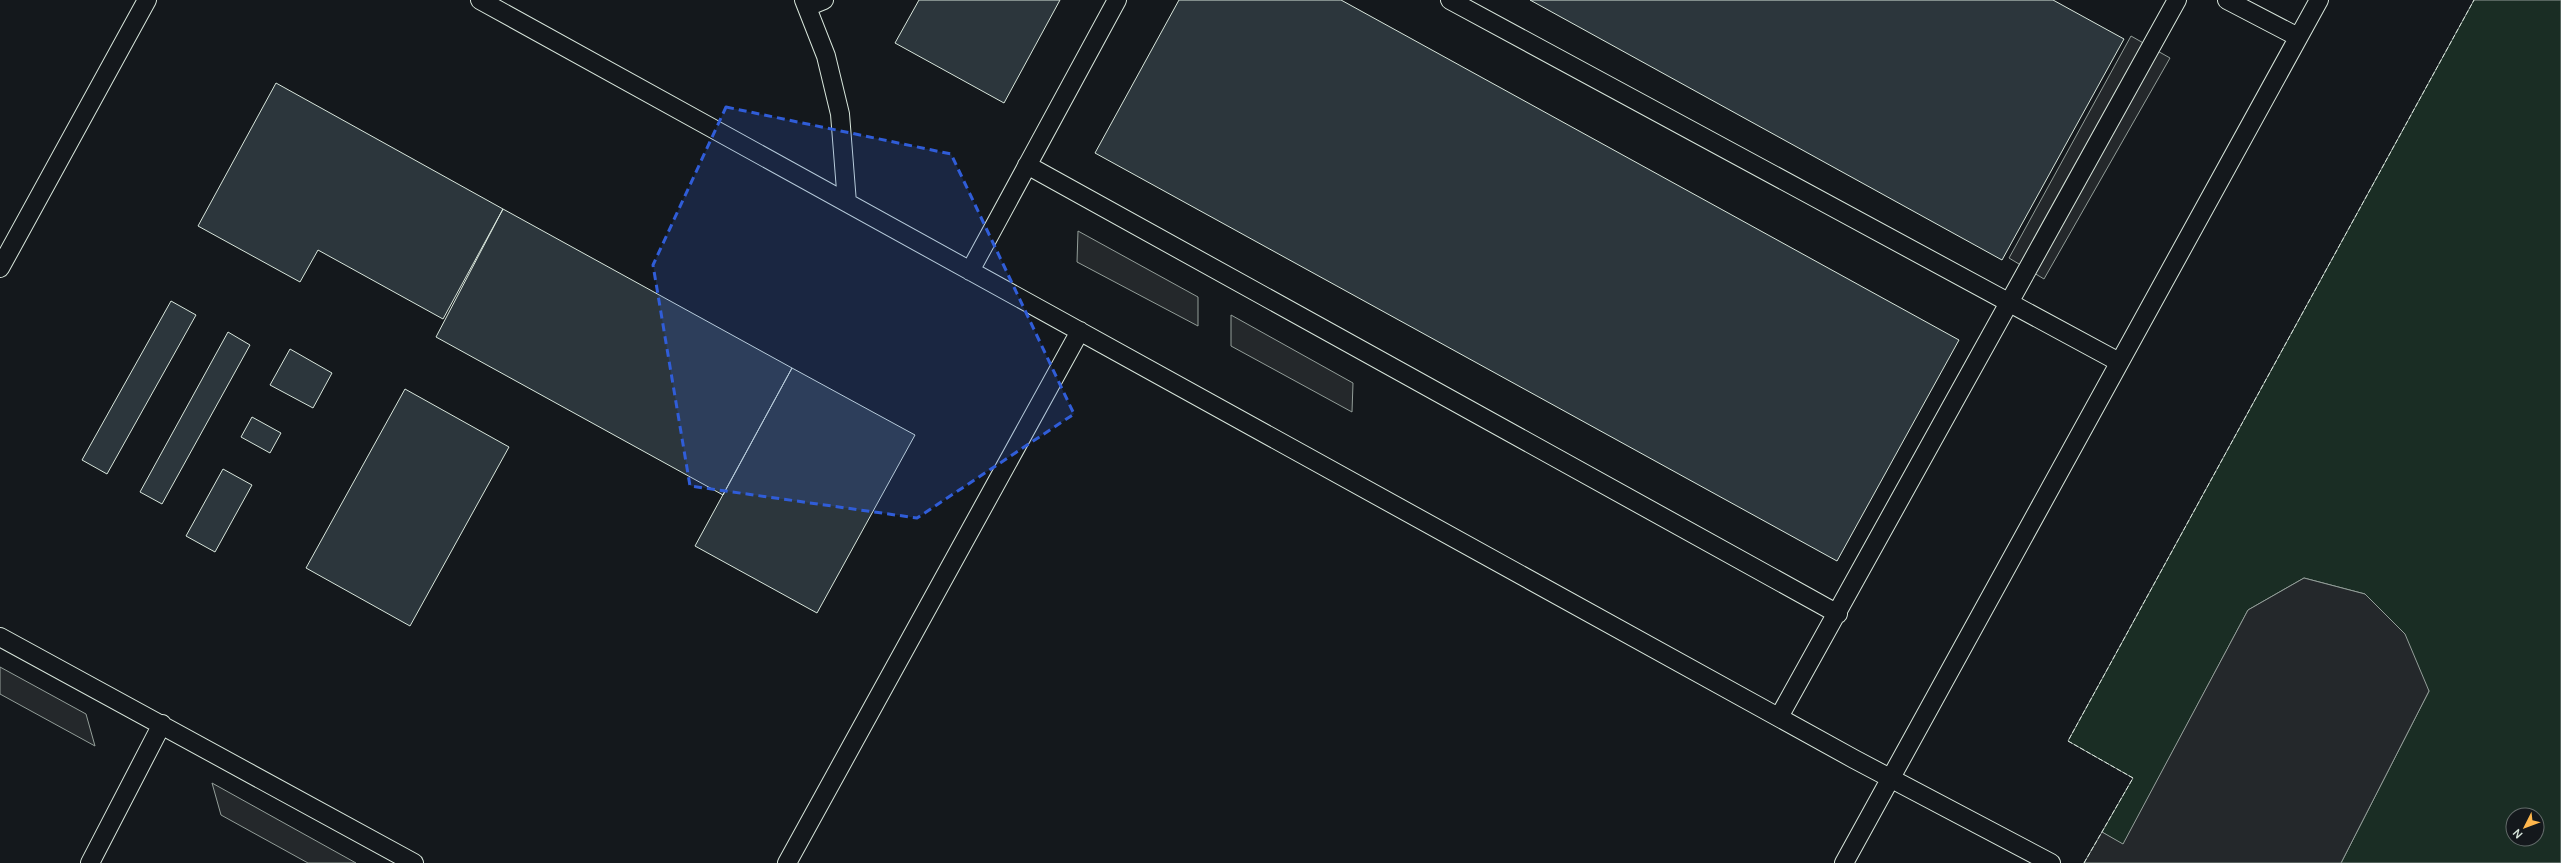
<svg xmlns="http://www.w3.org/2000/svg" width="2561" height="863" viewBox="0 0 2561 863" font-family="Manrope,sans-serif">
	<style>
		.green { fill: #1a2d24; stroke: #939e99; fill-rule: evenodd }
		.parking { fill: #24282b; stroke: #939e99 }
		.building { fill: #2c363c; stroke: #d8e6dc }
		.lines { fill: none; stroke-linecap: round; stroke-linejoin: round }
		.lane-casing { stroke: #d8e6dc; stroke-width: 20 }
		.lane { stroke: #14181c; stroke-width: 18 }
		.fence { stroke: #d8e6dc; stroke-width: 1; stroke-dasharray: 5 2; stroke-linecap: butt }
		.marked { fill: #305dd8; fill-opacity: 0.2; stroke: #305dd8; stroke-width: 3; stroke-dasharray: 8 5; stroke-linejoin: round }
	</style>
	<rect width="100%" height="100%" fill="#14181c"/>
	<!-- green -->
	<path class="green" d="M2474,0H2561V863H2341L2429,691L2365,594L2304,578L2248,610L2123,845L2102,832L2133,778L2068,741ZM2513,815H2537V839H2513Z"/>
	<!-- parking -->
	<path class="parking" d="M2131,36L2170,58L2044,279L2009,258Z
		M1078,231L1198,297V326L1077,262Z
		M1231,315L1353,383L1352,412L1231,346Z
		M2304,578L2365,594L2405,634L2429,691L2341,863H2084L2102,832L2123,844L2248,610Z
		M0,667L86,714L95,746L0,694Z
		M212,783L356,863H308L221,815Z"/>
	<!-- building -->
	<path class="building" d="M919,0H1060L1004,103L895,43Z
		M1179,0H1341L1959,340L1837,561L1095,153Z
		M1530,0H2053L2124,39L2002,260Z
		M276,83L503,209L443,319L318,250L300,282L198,226Z
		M503,209L792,368L723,495L436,337Z
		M171,301L196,315L107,474L82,460Z
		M228,332L250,345L162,504L140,492Z
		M290,349L332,373L313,408L270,385Z
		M792,368L915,435L817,613L695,546Z
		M405,389L509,447L410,626L306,568Z
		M252,417L281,433L270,453L241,437Z
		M223,469L252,485L215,552L186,536Z"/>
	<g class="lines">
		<!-- lane casing -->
		<g class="lane-casing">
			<path id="lane" d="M480,0L1854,759L2051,863
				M804,0L826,56L840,114L847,203
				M1450,0L2119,362
				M2227,0L2298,37
				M807,7L824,0
				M1027,165L1838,614
				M0,268L147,0
				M970,271L1117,0
				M0,637L414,863
				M1779,717L2177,0
				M90,863L162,724
				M787,863L1080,331
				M1844,863L2319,0"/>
		</g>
		<!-- lane -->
		<use href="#lane" class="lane"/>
		<!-- fence -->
		<path class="fence" d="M2084,863L2133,778L2068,741L2474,0"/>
	</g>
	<!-- marked area -->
	<path class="marked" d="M726,107L951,154L1074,414L917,518L690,486L653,265Z"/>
	<!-- north arrow -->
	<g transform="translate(2525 827) rotate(228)"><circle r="19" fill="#14181c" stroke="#626a69"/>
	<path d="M0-3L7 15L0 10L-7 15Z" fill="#ffb74d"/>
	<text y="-6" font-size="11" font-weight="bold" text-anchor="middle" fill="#d8e6dc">N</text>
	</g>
</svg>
